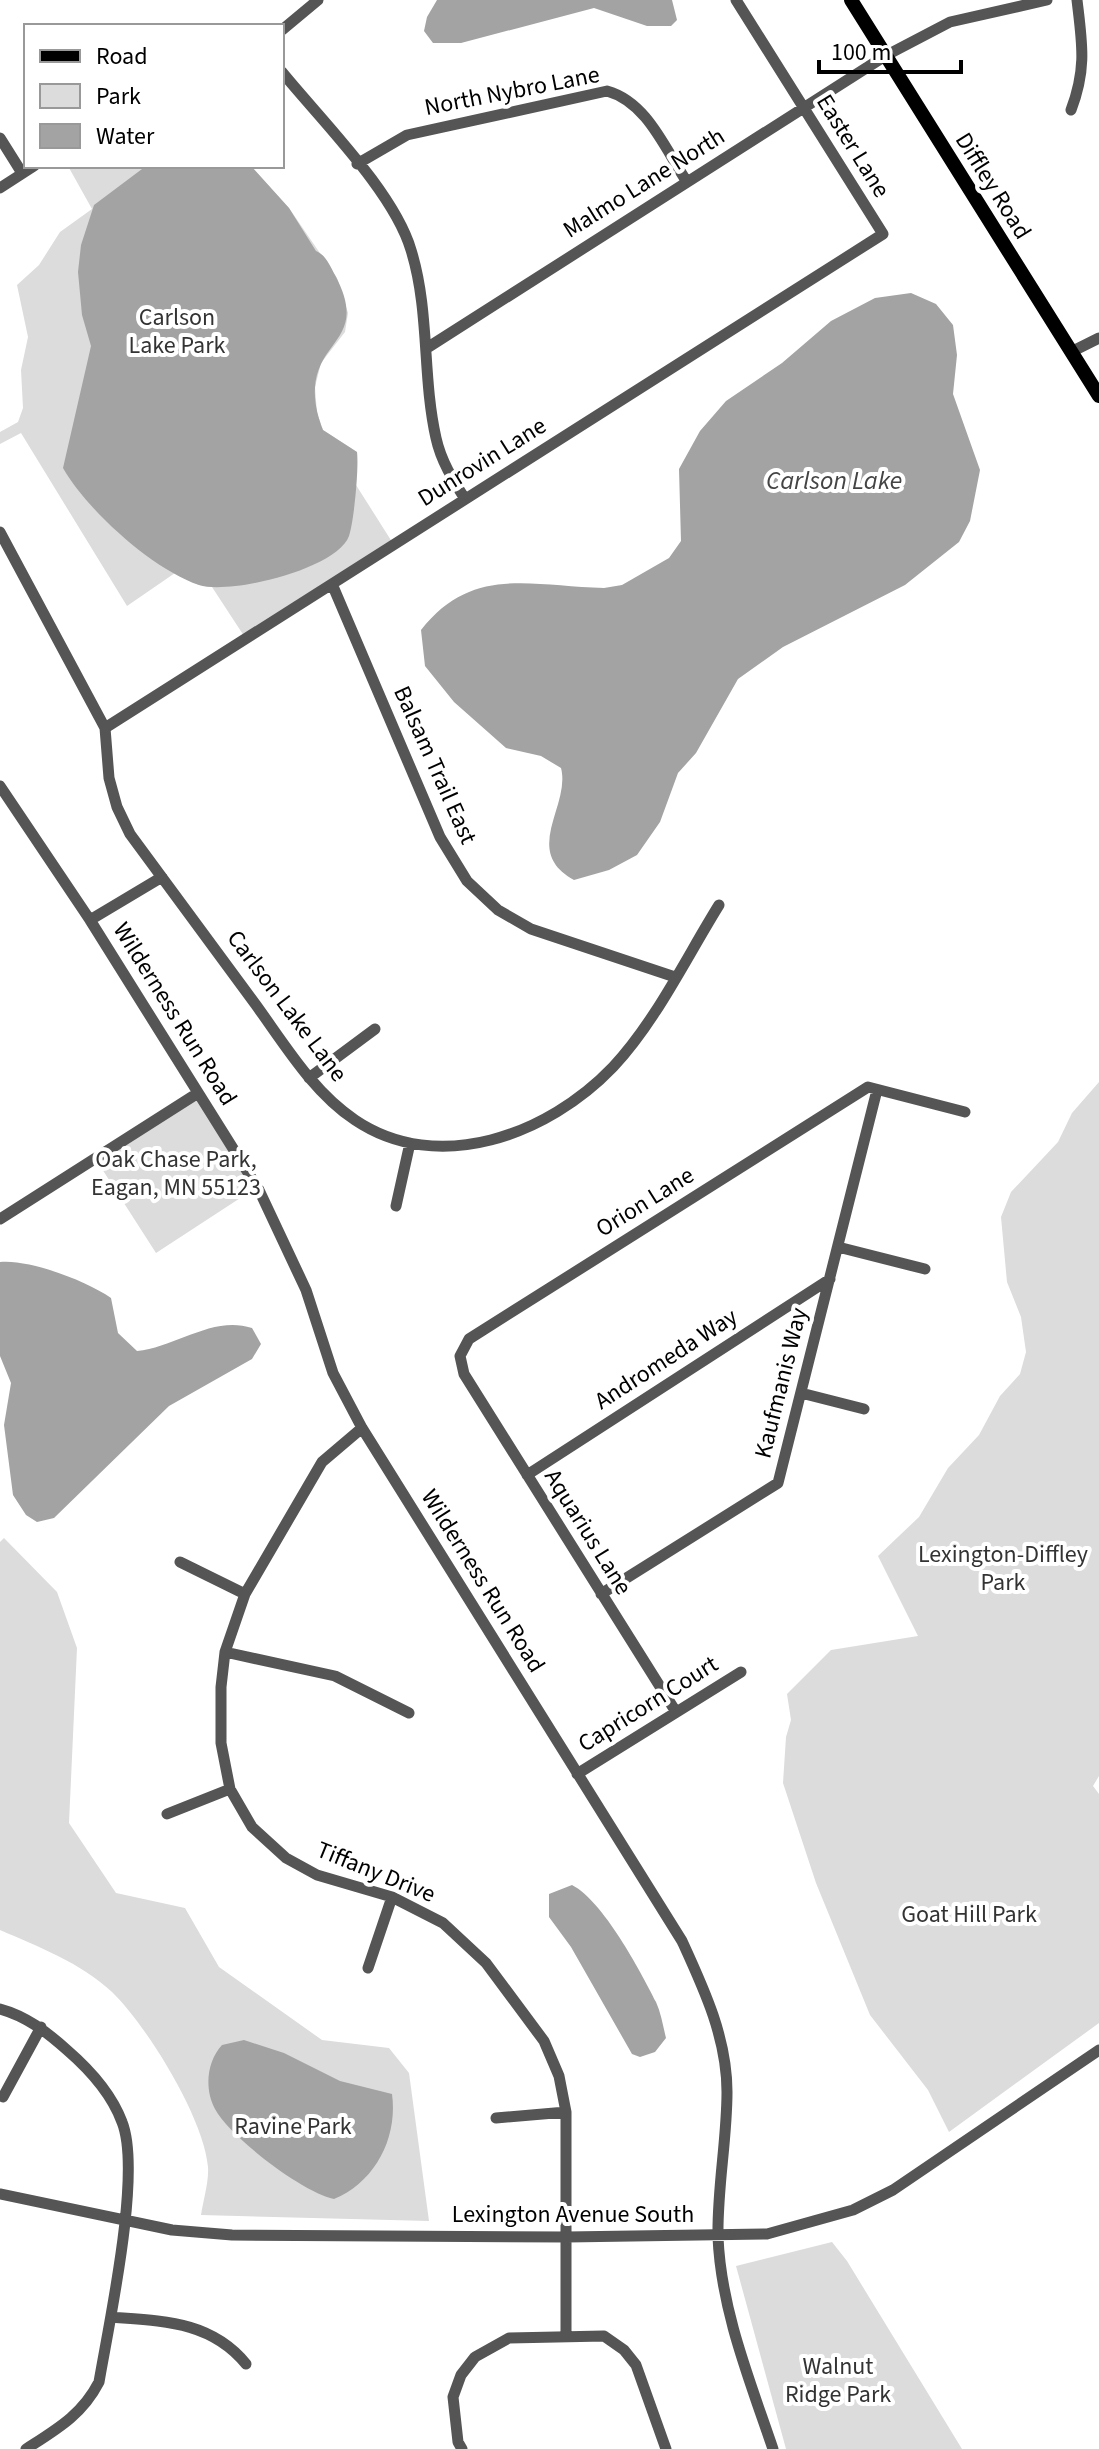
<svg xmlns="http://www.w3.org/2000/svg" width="1099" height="2449" viewBox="0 0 1099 2449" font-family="'Source Sans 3',sans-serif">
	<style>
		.green { fill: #dcdcdc }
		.water { fill: #a3a3a3 }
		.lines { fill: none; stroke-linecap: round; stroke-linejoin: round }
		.minor { stroke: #555; stroke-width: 11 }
		.major { stroke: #000; stroke-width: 14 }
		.labels { text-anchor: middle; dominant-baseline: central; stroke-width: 8; stroke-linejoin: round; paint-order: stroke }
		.street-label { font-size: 24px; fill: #000; stroke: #fff }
		.park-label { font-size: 24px; fill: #333; stroke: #fff }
		.water-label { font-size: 26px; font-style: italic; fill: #444; stroke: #fff }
	</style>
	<rect width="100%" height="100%" fill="#fff"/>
	<!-- green -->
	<path class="green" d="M68,166H251L289,208L337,278L348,313L345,332L321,363L315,387L317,413L323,430L357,452L356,485L394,545L246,639L212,587L199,585L175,573L127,606L21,433L0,444V432L18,422L23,408L21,370L28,337L17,285L39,265L60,232L92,209Z
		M1099,1082V1776L1093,1786L1099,1794V2023L949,2132L928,2090L870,2015L816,1883L783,1783L786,1737L791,1720L787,1694L831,1650L918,1636L878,1556L919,1517L948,1468L979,1435L1000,1396L1020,1374L1026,1352L1021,1317L1007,1282L1001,1217L1011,1192L1058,1142L1072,1113Z
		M198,1093L257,1187L156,1253L95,1158Z
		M4,1538L57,1592L77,1648L69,1823L116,1893L185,1908L219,1967L322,2040L389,2048L409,2073L429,2221L201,2215C203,2201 209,2182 208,2167C204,2118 147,2026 112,1992C81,1963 39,1947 0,1930V1542Z
		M832,2242L847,2261L962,2449H786L736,2266Z"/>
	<!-- water -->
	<path class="water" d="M437,0H672L677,20L671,26H647L594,8L461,43H433L424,31L427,17Z
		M146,166H251L289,208L316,251C326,255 330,266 335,275C369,339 318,338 315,388C314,402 318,417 323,430L357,452C359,468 354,521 349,536C337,569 230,595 199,585C152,569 87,510 63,468L91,346L82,315L78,272L81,245L94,205Z
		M911,293L936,304L953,325L957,355L953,394L980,470L970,521L959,542L905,585L783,647L738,679L696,753L678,773L660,822L637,855L609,870L574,880C521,851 571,806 561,768L541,756L506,748L454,702L425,666L421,630C472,565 530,586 604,588L622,585L669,558L681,541L679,469L700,431L726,401L782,363L831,321L875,298Z
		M0,1262C29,1259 87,1281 111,1298L118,1333L137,1351C176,1347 213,1315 252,1328L261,1344L252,1359L169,1406L54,1518L37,1522L26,1515L13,1495L4,1425L11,1383L0,1356Z
		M572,1885C603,1901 640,1970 656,2002C661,2013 663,2026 666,2038L655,2052L640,2057L632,2054L571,1947L549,1917V1894Z
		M244,2040L284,2053L340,2081L392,2094C398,2138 375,2182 334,2199C302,2192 231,2138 215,2109C204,2089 207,2061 222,2045Z"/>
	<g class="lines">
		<!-- minor -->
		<path class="minor" d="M282,30L318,0
			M282,72C321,120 394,192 411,250C430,311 422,376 436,438C441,461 453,480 465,499
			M1071,110C1087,68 1082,43 1077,0
			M0,138L22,173
			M357,164L407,135L607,91C647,102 665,149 687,182
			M0,188L34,166
			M427,348L885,56L950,22L1047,0
			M1071,352L1099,338
			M0,532L105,728L109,778L117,807L130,834C172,891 214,948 256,1005C285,1045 313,1092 355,1120C438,1176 548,1135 613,1067C656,1021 686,958 719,905
			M332,584L440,837L467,881L498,910L531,929L675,977
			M105,728L883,234L736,0
			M0,786L90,920L259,1190L306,1290L333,1373L362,1428L682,1941C704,1989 727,2038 727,2092C727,2140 717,2189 718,2237C721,2310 750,2381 773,2449
			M90,920L162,877
			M309,1078L375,1029
			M396,1206L410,1143
			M0,1219L198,1093
			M838,1247L925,1269
			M801,1393L864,1409
			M362,1428L322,1462L245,1594L225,1652L221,1687V1743L230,1789L252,1827L286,1858L317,1875L392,1897L443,1923L486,1963L544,2041L559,2076L566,2112V2336
			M527,1475L830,1279
			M180,1562L245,1594
			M601,1594L778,1483L877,1090
			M225,1652L335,1676L409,1713
			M676,1712L464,1374L460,1356L469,1339L868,1087L965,1112
			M577,1774L741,1672
			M167,1814L230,1789
			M368,1968L392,1897
			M0,2009C26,2016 47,2032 67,2050C89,2069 112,2095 122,2122C142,2172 109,2323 99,2382C82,2415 57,2429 26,2449
			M3,2097L41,2027
			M496,2118L566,2112
			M0,2194L172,2230L232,2235L567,2237L767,2234L853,2210L893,2190L1099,2050
			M111,2317C162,2321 211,2321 246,2364
			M462,2449L458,2442L453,2397L461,2375L475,2357L509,2338L604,2336L624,2350L636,2365L666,2449"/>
		<!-- major -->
		<path class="major" d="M851,0L1099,396"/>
	</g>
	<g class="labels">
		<!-- street labels -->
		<g class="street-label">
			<text transform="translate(512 91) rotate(-11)">North Nybro Lane</text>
			<text transform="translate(853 146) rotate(58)">Easter Lane</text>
			<text transform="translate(644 183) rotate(-32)">Malmo Lane North</text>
			<text transform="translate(993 186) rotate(58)">Diffley Road</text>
			<text transform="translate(482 462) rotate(-32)">Dunrovin Lane</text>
			<text transform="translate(435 765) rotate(66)">Balsam Trail East</text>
			<text transform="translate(287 1006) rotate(53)">Carlson Lake Lane</text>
			<text transform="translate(175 1014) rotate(58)">Wilderness Run Road</text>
			<text transform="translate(645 1202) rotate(-32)">Orion Lane</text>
			<text transform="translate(666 1359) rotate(-33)">Andromeda Way</text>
			<text transform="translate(781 1383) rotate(-76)">Kaufmanis Way</text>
			<text transform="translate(588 1532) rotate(58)">Aquarius Lane</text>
			<text transform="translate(483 1581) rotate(58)">Wilderness Run Road</text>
			<text transform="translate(648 1704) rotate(-32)">Capricorn Court</text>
			<text transform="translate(376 1872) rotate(22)">Tiffany Drive</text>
			<text x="573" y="2214">Lexington Avenue South</text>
		</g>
		<!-- park labels -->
		<g class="park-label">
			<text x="177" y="317">Carlson<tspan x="177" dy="28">Lake Park</tspan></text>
			<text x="176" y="1159">Oak Chase Park,<tspan x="176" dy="28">Eagan, MN 55123</tspan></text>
			<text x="1003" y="1554">Lexington-Diffley<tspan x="1003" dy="28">Park</tspan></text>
			<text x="969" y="1914">Goat Hill Park</text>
			<text x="293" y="2126">Ravine Park</text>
			<text x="838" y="2366">Walnut<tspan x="838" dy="28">Ridge Park</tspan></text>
		</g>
		<!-- water labels -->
		<g class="water-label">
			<text x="834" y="480">Carlson Lake</text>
		</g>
	</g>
	<!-- legend -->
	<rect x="24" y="24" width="260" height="144" fill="#ffffff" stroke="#999999" stroke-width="2"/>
	<rect x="40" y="50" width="40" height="12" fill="#000000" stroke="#999999" stroke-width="2"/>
	<text x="96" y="64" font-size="24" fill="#000000">Road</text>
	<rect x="40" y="84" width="40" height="24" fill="#dcdcdc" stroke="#999999" stroke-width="2"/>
	<text x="96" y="104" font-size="24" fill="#000000">Park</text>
	<rect x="40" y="124" width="40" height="24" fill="#a3a3a3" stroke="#999999" stroke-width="2"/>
	<text x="96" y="144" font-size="24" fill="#000000">Water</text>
	<!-- scale -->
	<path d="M819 60v12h142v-12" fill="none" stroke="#000000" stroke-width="4"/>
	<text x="831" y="60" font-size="24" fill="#000000" stroke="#ffffff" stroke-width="6" paint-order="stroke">100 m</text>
</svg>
